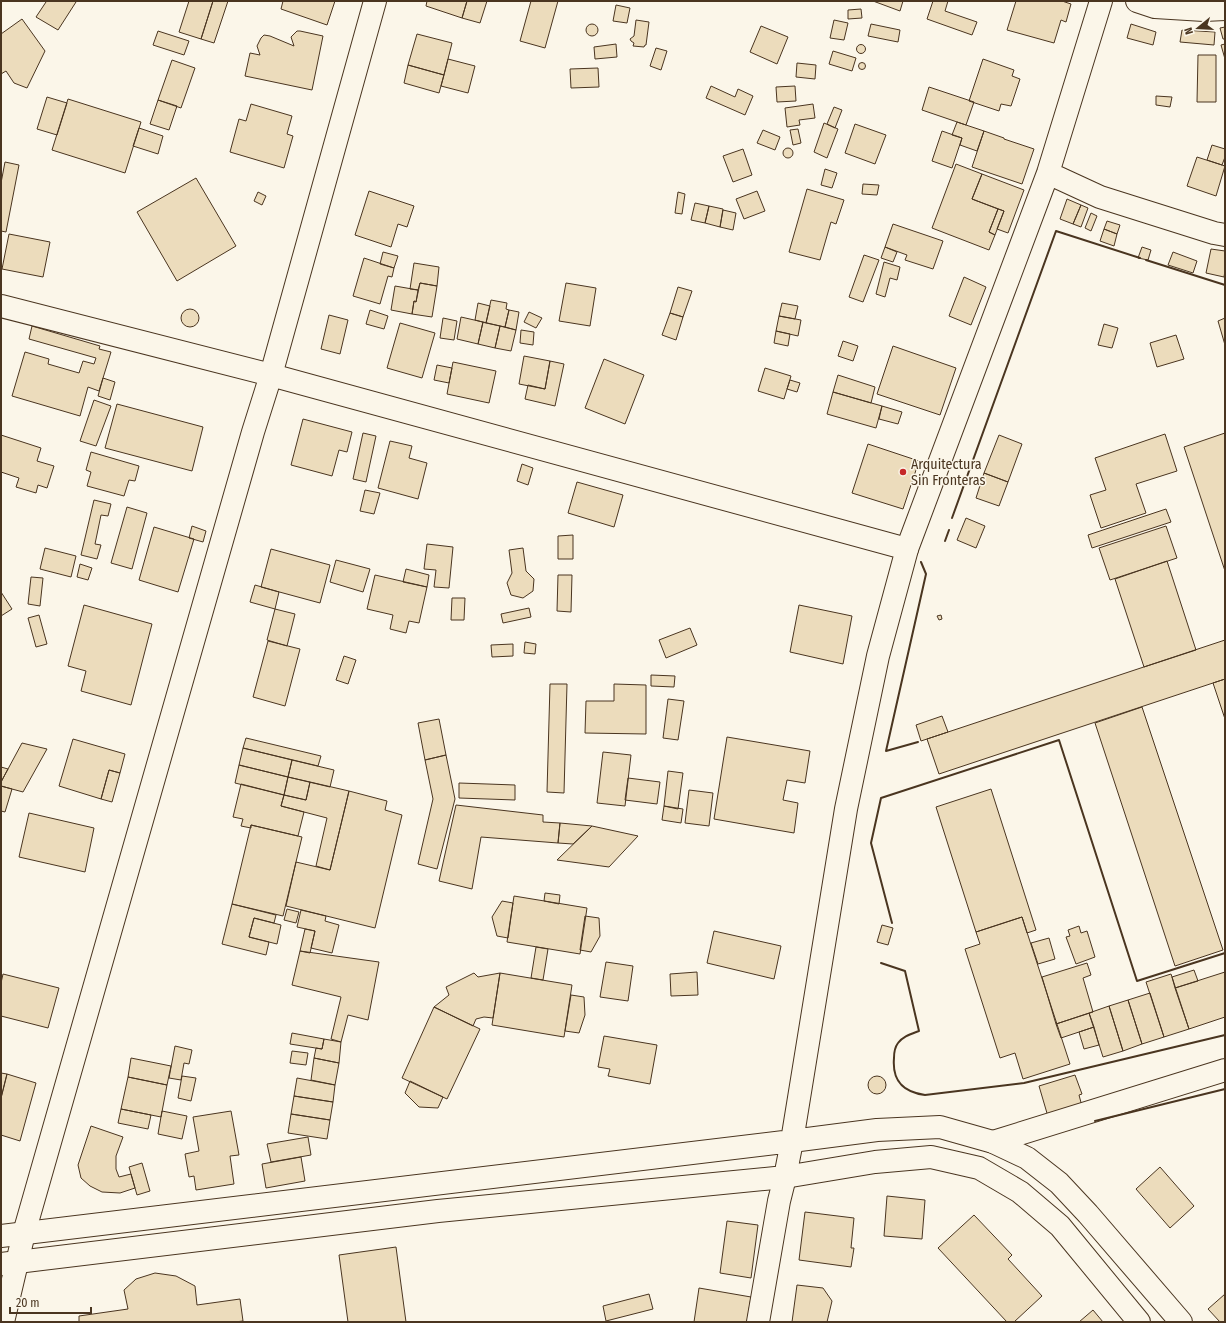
<svg xmlns="http://www.w3.org/2000/svg" width="1226" height="1323" viewBox="0 0 1226 1323" font-family="'Fira Sans Condensed',sans-serif">
	<style>
		.building { fill: #ecdcbc; stroke: #4a3520 }
		.lines { fill: none; stroke-linecap: round; stroke-linejoin: round }
		.street-casing { stroke: #4a3520; stroke-width: 24 }
		.secondary-casing { stroke: #4a3520; stroke-width: 24 }
		.street { stroke: #fbf6e9; stroke-width: 22 }
		.secondary { stroke: #fbf6e9; stroke-width: 22 }
		.wall { stroke: #4a3520; stroke-width: 2 }
		.poi-dot { fill: #c62828; stroke: #fbf6e9; stroke-width: 1.5 }
		.labels { text-anchor: middle; dominant-baseline: central; stroke-width: 3; stroke-linejoin: round; paint-order: stroke }
		.poi-label { font-size: 14px; fill: #4a3520; stroke: #fbf6e9; text-anchor: start }
	</style>
	<rect width="100%" height="100%" fill="#fbf6e9"/>
	<!-- building -->
	<path class="building" d="M45,1H74L76,2L58,30L36,17L46,2Z
		M189,1H213L201,39L179,32Z
		M213,1H228L214,43L201,39Z
		M283,1H335L327,25L281,9Z
		M427,1H467L462,18L426,6Z
		M467,1H487L480,23L462,18Z
		M531,1H558L545,48L520,41Z
		M873,1H903L900,11Z
		M933,1H948L945,11L977,22L972,35L927,19Z
		M1016,1H1062L1071,4L1066,22L1061,20L1054,43L1007,30Z
		M616,5L630,8L627,23L613,21Z
		M861,9L862,18L848,19V10Z
		M22,19L45,51L27,88L14,83L6,71L1,74V34Z
		M636,20L649,22L646,45H645L644,47L633,46L634,43L631,41L630,39L634,36Z
		M834,20L848,23L844,40L830,38Z
		M871,24L900,30L898,42L868,36Z
		M1131,24L1156,32L1153,45L1127,38Z
		M586 30a6 6 0 1 1 12 0a6 6 0 1 1-12 0Z
		M761,26L788,37L777,64L750,52Z
		M1225,27V39H1223L1220,28Z
		M1182,30L1215,32L1214,45L1180,42Z
		M158,31L189,41L184,55L153,45Z
		M297,31H300L323,36L312,90L245,76L250,53L260,55L257,46L261,38L264,35L270,36L294,46L291,37Z
		M417,34L452,43L444,75L408,65Z
		M616,44L617,57L595,59L594,47Z
		M1225,44V59L1221,45Z
		M856.5 49a4.5 4.5 0 1 1 9 0a4.5 4.5 0 1 1-9 0Z
		M656,48L667,51L661,70L650,66Z
		M833,51L856,58L852,71L829,64Z
		M1198,55H1216V102H1197Z
		M448,59L475,66L468,93L441,86Z
		M983,59L1014,70L1012,76L1020,79L1011,106L1001,104L999,111L969,101Z
		M172,60L195,68L181,108L158,100Z
		M858.5 66a3.5 3.5 0 1 1 7 0a3.5 3.5 0 1 1-7 0Z
		M797,63L816,65L815,79L796,77Z
		M408,65L444,75L439,93L404,83Z
		M598,68L599,87L571,88L570,69Z
		M711,86L735,97L738,89L753,96L745,115L706,98Z
		M795,86L796,101L777,102L776,87Z
		M929,87L974,102L966,125L922,110Z
		M1156,96L1172,97L1170,107L1156,105Z
		M47,97L67,103L57,135L37,129Z
		M68,99L141,122L125,173L52,150Z
		M158,100L177,106L169,130L150,124Z
		M251,104L292,116L287,134L293,136L284,168L230,152L239,119L246,121Z
		M813,104L815,118L799,120L800,125L787,127L785,108Z
		M834,107L842,110L835,128L827,124Z
		M957,122L984,131L977,151L960,145L962,138L952,135Z
		M824,123L838,129L827,158L814,152Z
		M855,124L886,135L875,164L845,153Z
		M139,128L163,136L158,154L133,146Z
		M798,129L801,143L793,145L790,130Z
		M763,130L780,137L775,150L757,143Z
		M942,131L962,138L952,168L932,161Z
		M984,131L1004,138V139L1034,149L1022,184L972,167Z
		M1212,145L1225,149V157L1222,165L1207,160Z
		M783 153a5 5 0 1 1 10 0a5 5 0 1 1-10 0Z
		M743,149L752,175L733,182L723,156Z
		M1197,157L1225,166L1216,196L1187,186Z
		M5,162L19,165L6,232L1,231V183Z
		M956,164L982,174L972,199L998,209L989,232L995,235L989,250L932,228Z
		M825,169L837,173L832,188L821,185Z
		M982,174L1024,190L1008,233L997,229L1004,211L972,199Z
		M196,178L236,246L177,281L137,212Z
		M863,184L879,185L877,195L862,194Z
		M807,189L844,200L836,224L831,222L820,260L789,252Z
		M369,191L414,206L407,227L398,224L391,247L355,235Z
		M757,191L765,211L744,219L736,199Z
		M258,192L266,196L262,205L254,201Z
		M678,192L685,194L682,214L675,213Z
		M1067,199L1081,205L1073,224L1060,219Z
		M695,203L709,206L705,223L691,220Z
		M1081,205L1088,208L1081,227L1073,224Z
		M709,206L723,209L720,227L705,223Z
		M998,209L1004,211L995,235L989,232Z
		M723,210L736,213L733,230L720,227Z
		M1091,213L1097,216L1091,231L1085,228Z
		M1107,221L1120,225L1117,234L1104,229Z
		M893,224L943,241L933,269L905,260L907,255L885,247Z
		M1104,229L1117,234L1114,246L1100,241Z
		M9,234L50,242L43,277L2,269Z
		M885,247L897,252L893,262L881,258Z
		M1142,247L1151,250L1148,260L1138,258Z
		M1211,249L1225,251V271L1224,277L1206,273Z
		M383,252L398,256L394,268L380,264Z
		M1173,252L1197,261L1193,273L1168,265Z
		M864,255L879,260L863,302L849,297Z
		M364,258L394,268L392,277L388,276L380,304L353,296Z
		M884,262L900,267L897,280L890,278L885,297L876,294Z
		M414,263L439,267L437,286L420,283L418,290L410,289Z
		M964,277L986,287L971,325L949,316Z
		M420,283L437,286L432,317L412,314L414,301L416,302Z
		M566,283L596,288L590,326L559,321Z
		M395,286L418,290L416,302L414,301L412,314L391,310Z
		M678,287L692,291L683,317L670,313Z
		M491,300L507,303L506,309L509,310L505,327L486,323Z
		M478,303L490,306L486,323L475,320Z
		M782,303L798,306L795,319L779,316Z
		M181 318a9 9 0 1 1 18 0a9 9 0 1 1-18 0Z
		M370,310L388,316L384,329L366,324Z
		M509,310L519,312L516,330L505,327Z
		M529,312L542,318L536,328L524,322Z
		M670,313L683,317L676,340L662,335Z
		M329,315L348,320L340,354L321,349Z
		M779,316L801,320L798,336L776,331Z
		M461,317L483,322L478,344L457,339Z
		M443,318L457,321L454,340L440,338Z
		M1225,318V345L1218,321Z
		M483,322L500,326L495,348L478,344Z
		M400,323L435,333L422,378L387,368Z
		M1104,324L1118,328L1112,348L1098,345Z
		M32,326L100,346L99,349L111,352L99,391L88,387L80,416L12,396L25,352L49,359L48,364L79,373L83,361L94,364L96,358L29,339Z
		M500,326L516,330L511,351L495,348Z
		M521,330L534,332L533,345L520,343Z
		M776,331L790,334L788,346L774,343Z
		M1176,335L1184,359L1157,367L1150,343Z
		M843,341L858,346L853,361L838,356Z
		M893,346L956,368L940,415L877,394Z
		M524,356L550,361L545,389L519,384Z
		M604,359L644,375L625,424L585,408Z
		M550,361L564,364L555,406L525,399L528,385L545,389Z
		M453,362L496,371L489,403L447,394Z
		M437,365L452,368L449,383L434,380Z
		M765,368L791,376L784,399L758,391Z
		M838,375L875,387L871,403L833,392Z
		M103,378L115,382L110,400L98,396Z
		M790,380L800,383L797,392L787,389Z
		M833,392L882,406L876,428L827,414Z
		M94,400L111,406L96,446L80,441Z
		M117,404L203,427L192,471L105,448Z
		M882,406L902,412L898,424L879,419Z
		M303,419L352,432L347,452L339,450L332,476L291,465Z
		M363,433L376,436L366,482L353,479Z
		M1225,433V571L1184,447Z
		M1165,434L1177,471L1136,484L1146,513L1101,528L1090,495L1106,490L1095,458Z
		M1,435L41,448L37,461L54,466L47,488L38,485L36,493L16,487L19,478L1,472Z
		M999,435L1022,444L1008,482L984,473Z
		M390,441L412,446L409,458L427,463L418,499L378,488Z
		M868,444L919,461L903,509L852,493Z
		M91,452L139,466L135,481L129,480L124,496L87,486L91,472L86,470Z
		M522,464L533,468L528,485L517,481Z
		M984,473L1008,482L999,506L976,498Z
		M577,482L623,495L614,527L568,513Z
		M365,490L380,493L374,514L360,511Z
		M94,500L111,504L108,516L101,515L95,544L101,545L97,559L81,555Z
		M127,507L147,513L132,569L111,563Z
		M1166,509L1171,522L1092,548L1088,535Z
		M966,518L985,526L976,548L957,540Z
		M192,526L206,531L203,542L189,538Z
		M1166,526L1177,558L1110,580L1099,548Z
		M154,527L194,539L178,592L139,580Z
		M573,535V559H558V536Z
		M427,544L453,547L449,588L434,587L436,570L424,569Z
		M45,548L76,556L71,577L40,569Z
		M523,548L526,571L534,579L533,591L523,598L511,595L507,583L512,573L509,550Z
		M271,549L330,565L320,603L261,587Z
		M336,560L370,569L363,592L330,582Z
		M1167,561L1196,650L1144,667L1115,579Z
		M80,564L92,568L88,580L77,577Z
		M406,569L429,575L427,587L403,582Z
		M375,575L427,587L419,623L409,621L406,633L390,629L393,615L367,609Z
		M558,575H572L571,612L557,611Z
		M31,577L43,578L40,606L28,604Z
		M255,585L279,592L275,609L250,602Z
		M1,592L12,609L1,616Z
		M452,598H465L464,620H451Z
		M84,605L152,624L131,705L81,691L86,671L68,666Z
		M799,605L852,616L843,664L790,652Z
		M529,608L531,617L503,623L501,614Z
		M275,609L295,614L287,646L267,640Z
		M39,615L47,644L36,647L28,618Z
		M941,615L942,619L939,620L937,616Z
		M690,628L697,645L666,658L659,640Z
		M1225,640V679L939,774L927,739Z
		M268,641L300,649L285,706L253,697Z
		M525,642L536,644L535,654L524,653Z
		M513,644V656L492,657L491,645Z
		M344,656L356,660L348,684L336,680Z
		M651,675L675,676L674,687L651,686Z
		M1225,679V719L1213,683Z
		M550,684H567L564,793L547,792Z
		M614,684L646,685V734L585,733L586,701H614Z
		M668,699L684,701L678,740L663,738Z
		M1142,707L1223,950L1175,966L1095,723Z
		M942,716L948,732L921,741L916,725Z
		M439,719L446,755L425,760L418,723Z
		M727,737L810,751L805,783L787,780L783,800L798,803L794,833L714,819Z
		M246,738L321,756L318,766L243,748Z
		M73,739L125,754L120,773L109,770L101,799L59,786Z
		M22,743L47,749L23,792L1,786V782Z
		M243,748L292,760L288,777L239,765Z
		M603,752L631,755L625,806L597,803Z
		M446,755L455,799L437,869L418,864L433,799L425,760Z
		M292,760L334,770L330,787L288,777Z
		M239,765L288,777L284,795L235,783Z
		M1,767L8,769L1,782Z
		M109,770L120,773L112,802L101,799Z
		M668,771L683,773L678,809L664,806Z
		M288,777L310,782L306,800L284,795Z
		M628,778L660,782L657,804L625,800Z
		M310,782L349,791L330,870L316,866L327,818L281,806L284,795L306,800Z
		M459,783L515,785V800L459,798Z
		M241,784L284,795L281,806L304,812L298,836L251,825V828L241,826L243,819L233,817Z
		M1,786L12,789L5,812L1,811Z
		M991,789L1036,930L1027,933L1022,917L976,932L936,807Z
		M689,790L713,793L709,826L685,823Z
		M349,791L387,801L385,810L402,815L375,928L286,906L296,862L330,870Z
		M456,805L543,815V822L560,823L558,843L481,837L472,889L439,881Z
		M664,806L683,809L681,823L662,820Z
		M29,813L94,828L85,872L19,857Z
		M560,823L592,826L573,844L558,843Z
		M251,825L302,837L283,916L232,904Z
		M592,826L638,836L609,867L557,860Z
		M545,893L560,895L559,904L544,901Z
		M514,896L587,908L580,954L507,942Z
		M502,901L513,903L508,938L497,936L492,917Z
		M232,904L276,915L274,923L254,918L249,937L269,942L266,955L222,944Z
		M287,909L299,912L296,923L284,920Z
		M301,910L326,916L325,921L339,925L332,953L311,948L315,931L297,927Z
		M585,916L599,918L600,936L591,952L580,950Z
		M1022,917L1070,1064L1023,1079L1015,1053L1000,1058L965,949L980,944L976,932Z
		M254,918L281,925L277,944L249,937Z
		M882,925L893,928L888,945L877,942Z
		M1079,926L1081,933L1087,931L1095,957L1076,964L1066,937L1070,936L1068,930Z
		M305,929L315,931L310,953L300,951Z
		M714,931L781,946L774,979L707,963Z
		M1049,938L1055,959L1038,964L1031,943Z
		M536,947L548,949L543,980L531,978Z
		M300,951L379,962L368,1020L348,1015L341,1042L331,1039L341,997L292,985Z
		M606,962L633,966L628,1001L600,997Z
		M1087,963L1091,975L1083,978L1093,1012L1056,1024L1042,977Z
		M1194,970L1198,981L1175,988L1172,977Z
		M697,972L698,995L671,996L670,974Z
		M1225,972V1017L1189,1029L1175,988Z
		M474,973L478,977L500,973L493,1018L484,1017L476,1019L473,1026L434,1007L449,995L446,987Z
		M500,973L572,985L564,1037L492,1025Z
		M3,974L59,988L48,1028L1,1016V983Z
		M1171,974L1189,1029L1164,1037L1146,982Z
		M1150,993L1164,1037L1142,1044L1128,1000Z
		M571,995L584,997L585,1015L579,1033L565,1031Z
		M1128,1000L1142,1044L1123,1051L1109,1006Z
		M1109,1006L1123,1051L1103,1057L1089,1013Z
		M434,1007L480,1029L447,1099L402,1078Z
		M1089,1013L1094,1027L1061,1038L1056,1024Z
		M1094,1027L1099,1045L1084,1049L1079,1032Z
		M292,1033L324,1039L322,1049L290,1044Z
		M604,1036L657,1045L650,1084L608,1076L610,1069L598,1067Z
		M324,1039L341,1042L339,1063L314,1058L316,1048L322,1049Z
		M175,1046L192,1050L189,1064L184,1063L181,1080L169,1078Z
		M292,1051L308,1053L306,1065L290,1063Z
		M131,1058L171,1066L167,1085L128,1077Z
		M314,1058L339,1063L335,1085L311,1080Z
		M1,1073L7,1074L1,1098Z
		M7,1074L36,1083L20,1141L1,1135V1098Z
		M1075,1075L1082,1094L1079,1095L1083,1110L1049,1120L1039,1086Z
		M868 1085a9 9 0 1 1 18 0a9 9 0 1 1-18 0Z
		M182,1076L196,1078L191,1101L178,1098Z
		M128,1077L167,1085L161,1117L121,1109Z
		M297,1078L335,1085L333,1102L294,1096Z
		M410,1081L443,1097L438,1108L419,1107L405,1093Z
		M294,1096L333,1102L330,1120L291,1114Z
		M121,1109L151,1115L148,1129L118,1123Z
		M162,1111L187,1116L182,1139L158,1134Z
		M231,1111L239,1155L230,1156L234,1184L196,1190L194,1176L189,1177L185,1154L199,1151L193,1117Z
		M291,1114L330,1120L327,1139L288,1133Z
		M91,1126L123,1137L116,1156V1169L119,1177L131,1174L135,1188L120,1193L102,1192L90,1186L81,1178L78,1165Z
		M308,1137L311,1155L271,1162L267,1144Z
		M301,1157L305,1181L266,1188L262,1164Z
		M142,1163L150,1191L137,1195L129,1167Z
		M1160,1167L1194,1206L1170,1228L1136,1189Z
		M887,1196L925,1200L922,1239L884,1236Z
		M805,1212L854,1218L851,1248H854L851,1267L799,1260Z
		M974,1215L1012,1255L1008,1259L1042,1296L1014,1322H1007L938,1248Z
		M727,1221L758,1225L751,1278L720,1273Z
		M396,1247L406,1322H348L339,1255Z
		M155,1273L176,1276L195,1286L197,1305L240,1299L243,1321L235,1322H79V1316L128,1309L124,1290L136,1279Z
		M797,1285L823,1288L832,1301L827,1322H792Z
		M699,1288L751,1297L747,1322H694Z
		M649,1294L653,1309L606,1321L603,1306Z
		M1225,1294V1322H1220L1208,1309Z
		M1093,1310L1103,1322H1079Z"/>
	<g class="lines">
		<!-- street casing -->
		<g class="street-casing">
			<path id="street" d="M1137,1L1155,7L1204,10L1225,9
				M1048,173L1100,197L1214,233L1225,235
				M907,549L1048,173L1101,1
				M993,1142L1225,1070
				M3,1322L24,1233L253,432L271,375L375,1
				M758,1322L779,1201L785,1177"/>
		</g>
		<!-- secondary casing -->
		<g class="secondary-casing">
			<path id="secondary" d="M1,306L271,375L907,549L878,656L846,809L792,1141L785,1177
				M1,1236L792,1141L877,1130L940,1127L993,1142L1027,1158L1059,1183L1088,1214L1181,1322
				M1,1264L438,1211L785,1177L875,1162L931,1157L979,1168L1020,1192L1060,1226L1139,1322"/>
		</g>
		<!-- street -->
		<use href="#street" class="street"/>
		<!-- secondary -->
		<use href="#secondary" class="secondary"/>
		<!-- wall -->
		<path class="wall" d="M1146,260L1225,285
			M952,518L1056,231L1140,258
			M945,541L949,530
			M918,742L886,751L926,574L921,562
			M892,923L871,843L881,798L1059,740L1137,981L1225,953
			M881,963L905,971L919,1031C911,1034 903,1036 898,1043C895,1047 894,1053 894,1058C892,1081 903,1092 925,1095L1024,1083L1225,1035
			M1095,1121L1225,1089"/>
	</g>
	<!-- markers -->
	<circle class="poi-dot" cx="903" cy="472" r="4"/>
	<g class="labels">
		<!-- poi labels -->
		<g class="poi-label">
			<text x="911" y="464">Arquitectura<tspan x="911" dy="16">Sin Fronteras</tspan></text>
		</g>
	</g>
	<!-- border -->
	<rect width="1226" height="1323" fill="none" stroke="#4a3520" stroke-width="4"/>
	<!-- north arrow -->
	<g transform="translate(1198 28) rotate(252)" stroke="#fbf6e9" stroke-width="3" paint-order="stroke">
	<path d="M0-3L7 15L0 10L-7 15Z" fill="#4a3520"/>
	<text y="-6" font-size="11" font-weight="bold" text-anchor="middle" fill="#4a3520">N</text>
	</g>
	<!-- scale -->
	<path d="M10 1307v6h81v-6" fill="none" stroke="#4a3520" stroke-width="2"/>
	<text x="16" y="1307" font-size="12" fill="#4a3520" stroke="#fbf6e9" stroke-width="3" paint-order="stroke">20 m</text>
</svg>
